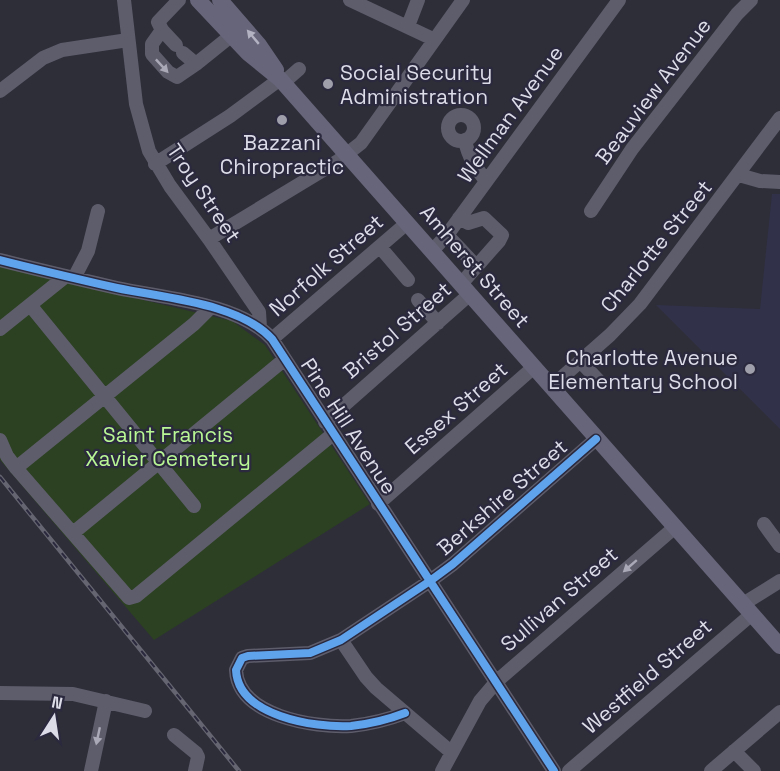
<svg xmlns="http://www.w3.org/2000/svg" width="780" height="771" viewBox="0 0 780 771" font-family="'Space Grotesk',sans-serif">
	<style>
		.built { fill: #313149 }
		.green { fill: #2c4121 }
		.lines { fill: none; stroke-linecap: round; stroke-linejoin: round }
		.minor { stroke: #5e5d6c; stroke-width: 14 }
		.major { stroke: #67657a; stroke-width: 16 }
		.rail-casing { stroke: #656571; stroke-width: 4.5 }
		.rail { stroke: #2a293d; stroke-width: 2; stroke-dasharray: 7; stroke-linecap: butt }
		.cycleway-casing { stroke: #2a293d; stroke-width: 11 }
		.cycleway { stroke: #60a3ed; stroke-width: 8 }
		.oneway { fill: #b3b2c2 }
		.oneway2 { fill: #aaa9b7 }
		.poi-dot { fill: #9f9fab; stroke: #2a293d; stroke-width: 2 }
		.labels { text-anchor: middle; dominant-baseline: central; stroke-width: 4.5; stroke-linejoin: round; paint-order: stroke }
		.poi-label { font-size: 21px; fill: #dcdce9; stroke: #2a293d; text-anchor: start }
		.street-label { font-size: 21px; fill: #dcdce9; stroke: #2a293d }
		.park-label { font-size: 21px; fill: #b9f795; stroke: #2a293d }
	</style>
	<rect width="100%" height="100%" fill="#2e2e39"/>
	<!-- built -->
	<path class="built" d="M772,194H780V429L656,305L760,309Z"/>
	<!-- green -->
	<path class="green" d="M0,266L232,321L265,345L370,504L154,640L0,460Z"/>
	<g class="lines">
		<!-- minor -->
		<path class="minor" d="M124,0L136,104L149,151L170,186L209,239L259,312L260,328
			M350,0L433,39
			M408,26L418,0
			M162,30L152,44V54L168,72L177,77L196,64
			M176,45L162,30L158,22L179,0
			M183,53L196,64L232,35
			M283,83L299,69
			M0,91L43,58L62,50L128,40
			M448 128a13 13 0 1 1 26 0a13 13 0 1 1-26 0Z
			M465,140C468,157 476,168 486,181
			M155,164L230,116L280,79
			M739,175L760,181L780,182
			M591,211L632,149L737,14L751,0
			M459,218L468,223L484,218L502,235L499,241L461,284
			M447,235L477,267
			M209,239L338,161L361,143L463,0
			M380,247L408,280
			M432,251L447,235L619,0
			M0,260C39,270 78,279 117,288C164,298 239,303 272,339L554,771
			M74,278L88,251L98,211
			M418,300L438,323
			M30,305L194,506
			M0,329L66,276
			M272,339L407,223
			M580,361L598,380
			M551,387L610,335L640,304L780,118
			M325,422L470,294
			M0,440L7,456L16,468L129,598L136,596L333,434
			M16,468L194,324L211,307
			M378,504L534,367
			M764,524L780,546
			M73,533L285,359
			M743,604L780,581
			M341,640L366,677L376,688L451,752
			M0,693L73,694L145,711
			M405,713C387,720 369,724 351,726C314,728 238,716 236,670L242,658L248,656L310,653L341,640L430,581L453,564L596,439
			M174,735L196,753L198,757L195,771
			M734,751L754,771
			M91,771L106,701
			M442,771L480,701L497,681L674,528
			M569,771L752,614
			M711,771L780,712"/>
		<!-- major -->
		<path class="major" d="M198,0L248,53L280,79L780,646
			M220,0L259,45L276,70"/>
		<!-- rail casing -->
		<g class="rail-casing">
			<path id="rail" d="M0,477L239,771"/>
		</g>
		<!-- rail -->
		<use href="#rail" class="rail"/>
		<!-- cycleway casing -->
		<g class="cycleway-casing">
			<path id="cycleway" d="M0,260C39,270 78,279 117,288C164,298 239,303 272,339L554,771
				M405,713C387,720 369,724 351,726C314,728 238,716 236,670L242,658L248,656L310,653L341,640L430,581L453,564L596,439"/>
		</g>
		<!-- cycleway -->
		<use href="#cycleway" class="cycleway"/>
	</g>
	<!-- one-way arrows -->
	<defs><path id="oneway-solid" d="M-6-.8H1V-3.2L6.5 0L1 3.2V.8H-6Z" transform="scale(1.5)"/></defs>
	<use class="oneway" href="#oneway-solid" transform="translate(253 37) rotate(-130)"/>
	<g class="oneway2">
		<use href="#oneway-solid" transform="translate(162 66) rotate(47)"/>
		<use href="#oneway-solid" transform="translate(630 566) rotate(139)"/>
		<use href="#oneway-solid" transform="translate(98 736) rotate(102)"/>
	</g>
	<!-- markers -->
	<g class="poi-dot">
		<circle cx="328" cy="84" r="6"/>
		<circle cx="282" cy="120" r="6"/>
		<circle cx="750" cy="369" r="6"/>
	</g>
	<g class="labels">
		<!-- poi labels -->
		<g class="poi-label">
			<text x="340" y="72">Social Security<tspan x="340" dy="24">Administration</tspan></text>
			<text x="282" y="142" text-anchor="middle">Bazzani<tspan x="282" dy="24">Chiropractic</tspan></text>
			<text x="738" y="357" text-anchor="end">Charlotte Avenue<tspan x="738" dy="24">Elementary School</tspan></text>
		</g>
		<!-- street labels -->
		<g class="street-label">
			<text transform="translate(653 91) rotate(-53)">Beauview Avenue</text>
			<text transform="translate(510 114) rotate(-54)">Wellman Avenue</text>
			<text transform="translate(204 193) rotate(56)">Troy Street</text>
			<text transform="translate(656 246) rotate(-51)">Charlotte Street</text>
			<text transform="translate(326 265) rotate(-41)">Norfolk Street</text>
			<text transform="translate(475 266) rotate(49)">Amherst Street</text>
			<text transform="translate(397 330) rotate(-41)">Bristol Street</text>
			<text transform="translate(456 408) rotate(-41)">Essex Street</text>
			<text transform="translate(349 426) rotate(57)">Pine Hill Avenue</text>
			<text transform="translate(502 497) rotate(-41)">Berkshire Street</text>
			<text transform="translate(559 599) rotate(-41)">Sullivan Street</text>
			<text transform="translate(647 676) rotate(-41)">Westfield Street</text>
		</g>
		<!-- park labels -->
		<g class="park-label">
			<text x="168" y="434">Saint Francis<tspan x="168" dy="24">Xavier Cemetery</tspan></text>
		</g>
	</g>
	<!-- north arrow -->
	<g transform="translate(54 717) rotate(12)" stroke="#2a293d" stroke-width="4.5" paint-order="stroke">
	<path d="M0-4.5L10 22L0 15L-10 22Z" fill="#dcdce9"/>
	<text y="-9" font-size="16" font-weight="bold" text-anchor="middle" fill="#dcdce9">N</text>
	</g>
</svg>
